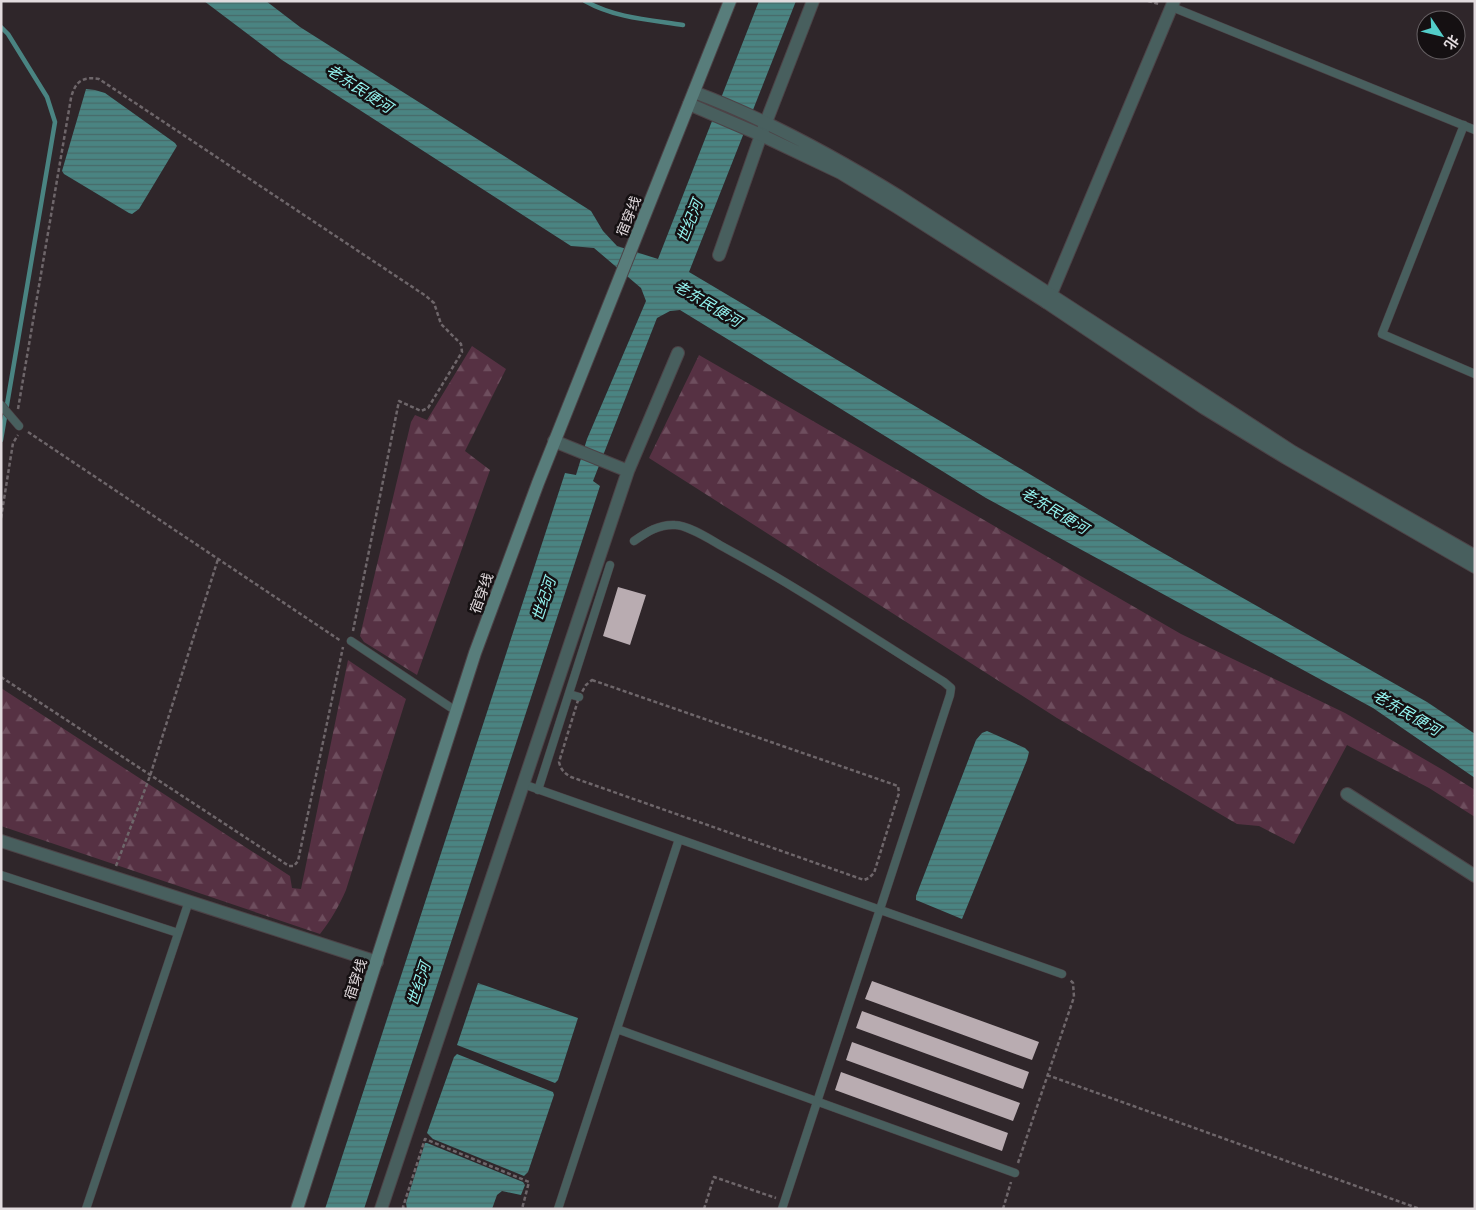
<svg xmlns="http://www.w3.org/2000/svg" width="1476" height="1210" viewBox="0 0 1476 1210" font-family="Commissioner,'Noto Sans SC',sans-serif">
	<style>
		.forest { fill: url(#forest-firs) }
		.water { fill: url(#water-rules) }
		.lines { fill: none; stroke-linecap: round; stroke-linejoin: round }
		.stream { stroke: #4a8482; stroke-width: 4.5 }
		.building { fill: #b9acb1 }
		.service-casing { stroke: #4c4347; stroke-width: 9 }
		.minor-casing { stroke: #4c4347; stroke-width: 14 }
		.tertiary-casing { stroke: #4c4347; stroke-width: 14 }
		.secondary-casing { stroke: #4c4347; stroke-width: 14 }
		.path { stroke: #6e666a; stroke-width: 2.5; stroke-dasharray: 4 2.5; stroke-linecap: butt }
		.service { stroke: #485f5e; stroke-width: 8 }
		.minor { stroke: #485f5e; stroke-width: 12 }
		.tertiary { stroke: #485f5e; stroke-width: 12 }
		.secondary { stroke: #587d7b; stroke-width: 12 }
		.labels { text-anchor: middle; dominant-baseline: central; stroke-width: 5; stroke-linejoin: round; paint-order: stroke }
		.street-label { font-size: 14px; fill: #e2dbde; stroke: #151012 }
		.water-label { font-size: 15px; font-style: italic; fill: #94f4f0; stroke: #151012 }
	</style>
	<defs>
		<pattern id="forest-firs" width="22" height="20" patternUnits="userSpaceOnUse" patternTransform="scale(1.25)"><rect width="22" height="20" fill="#563143"/><path d="M5 1l3.5 6h-7zM16 11l3.5 6h-7z" fill="#6e4e5e"/></pattern>
		<pattern id="water-rules" width="6" height="5" patternUnits="userSpaceOnUse" patternTransform="scale(1.25)"><rect width="6" height="5" fill="#4a8482"/><path d="M0 2.5h6" fill="none" stroke="#486a69"/></pattern>
	</defs>
	<rect width="100%" height="100%" fill="#2f262a"/>
	<!-- forest -->
	<path class="forest" d="M472,346L506,369L465,451L490,470L417,675L364,642L360,636L411,422L415,415L427,420Z
		M699,355L1181,634L1345,713L1443,770L1475,790V817L1429,788L1347,745L1294,844L1259,826L1237,824L1057,718L649,458Z
		M348,660L406,699L346,890C339,906 331,920 320,934L1,826V688L290,876L292,888L301,889Z"/>
	<!-- water -->
	<path class="water" d="M204,1H266L300,27L591,211L603,231L617,246L658,259L759,1H796L689,272L1149,545L1427,702L1475,734V778L1373,708L986,498L680,310L670,311L657,318L593,481L600,486L364,1209H325L565,473L576,475L587,439L646,301L641,288L594,248L571,246L282,60Z
		M86,89L95,90L105,93L175,143L177,146L139,209L132,214L129,213L64,174L62,171Z
		M987,731L1025,748L1029,752L1027,760L962,919L916,900V896L976,740L982,733Z
		M478,983L578,1018L558,1080L555,1083L457,1045Z
		M457,1054L553,1092L554,1095L528,1172L524,1176L433,1139L427,1133L454,1057Z
		M425,1143H427L523,1182L525,1185L521,1195L502,1191L497,1195L492,1209H407L406,1203Z"/>
	<g class="lines">
		<!-- stream -->
		<path class="stream" d="M585,1C615,18 650,20 683,25
			M1,27L8,34L47,97L55,122L1,440"/>
	</g>
	<!-- building -->
	<path class="building" d="M618,587L646,595L630,645L603,636Z
		M872,981L1039,1042L1032,1060L865,999Z
		M862,1011L1029,1072L1023,1089L856,1028Z
		M852,1042L1020,1103L1013,1121L846,1060Z
		M841,1072L1008,1133L1002,1151L835,1090Z"/>
	<g class="lines">
		<!-- service casing -->
		<g class="service-casing">
			<path id="service" d="M1172,7L1475,130
				M1464,125L1382,334L1475,374
				M1,405L19,426
				M634,541C647,532 659,524 675,525C689,525 714,542 727,549C801,589 872,637 944,682L951,688L950,695L782,1209
				M351,641L456,711
				M569,694L579,697
				M523,784L1062,974
				M538,790L610,565
				M1,875L178,933
				M617,1029L1015,1173
				M86,1209L189,901
				M558,1209L679,839"/>
		</g>
		<!-- minor casing -->
		<g class="minor-casing">
			<path id="minor" d="M719,255L761,135L813,1
				M1046,302L1051,294L1174,1
				M554,441L628,471
				M1347,794L1475,876
				M1,841L377,962
				M381,1209L628,471L678,353"/>
		</g>
		<!-- tertiary casing -->
		<g class="tertiary-casing">
			<path id="tertiary" d="M694,92C766,119 835,157 900,197L1293,452L1475,556
				M689,104L761,135L841,173L897,207L1046,302L1204,408L1286,458L1475,567"/>
		</g>
		<!-- secondary casing -->
		<g class="secondary-casing">
			<path id="secondary" d="M297,1209L475,653L538,483L730,1"/>
		</g>
		<!-- path -->
		<path class="path" d="M1148,1L1159,4
			M18,409L71,98C75,82 82,76 99,79L426,296L434,303L441,324L461,344L462,352L428,408L421,411L399,401L353,631
			M28,432L341,641
			M1,518L13,443L18,435
			M1,677L289,866H294L298,861L343,647
			M592,680L898,786L899,793L874,873L869,878L864,880L571,777C564,773 561,770 559,762L579,697L586,685Z
			M116,866L150,776L218,559
			M1047,1075L1420,1209
			M1018,1163L1074,997L1073,983L1069,979
			M404,1209L403,1207L425,1139L529,1182L522,1209
			M704,1209L714,1177L776,1198
			M1003,1209L1011,1182"/>
		<!-- service -->
		<use href="#service" class="service"/>
		<!-- minor -->
		<use href="#minor" class="minor"/>
		<!-- tertiary -->
		<use href="#tertiary" class="tertiary"/>
		<!-- secondary -->
		<use href="#secondary" class="secondary"/>
	</g>
	<g class="labels">
		<!-- street labels -->
		<g class="street-label">
			<text transform="translate(628 216) rotate(-68)">宿穿线</text>
			<text transform="translate(481 593) rotate(-70)">宿穿线</text>
			<text transform="translate(355 979) rotate(-72)">宿穿线</text>
		</g>
		<!-- water labels -->
		<g class="water-label">
			<text transform="translate(360 88) rotate(33)">老东民便河</text>
			<text transform="translate(689 221) rotate(-68)">世纪河</text>
			<text transform="translate(708 303) rotate(31)">老东民便河</text>
			<text transform="translate(1055 510) rotate(31)">老东民便河</text>
			<text transform="translate(543 599) rotate(-72)">世纪河</text>
			<text transform="translate(1407 712) rotate(30)">老东民便河</text>
			<text transform="translate(418 984) rotate(-72)">世纪河</text>
		</g>
	</g>
	<!-- border -->
	<rect width="1476" height="1210" fill="none" stroke="#e2dbde" stroke-width="5"/>
	<!-- north arrow -->
	<g transform="translate(1441 35) rotate(125)"><circle r="24" fill="#151012" stroke="#676164"/>
	<path d="M0-4L9 19L0 12L-9 19Z" fill="#53cdc9"/>
	<text y="-8" font-size="14" font-weight="bold" text-anchor="middle" fill="#e2dbde">北</text>
	</g>
</svg>
